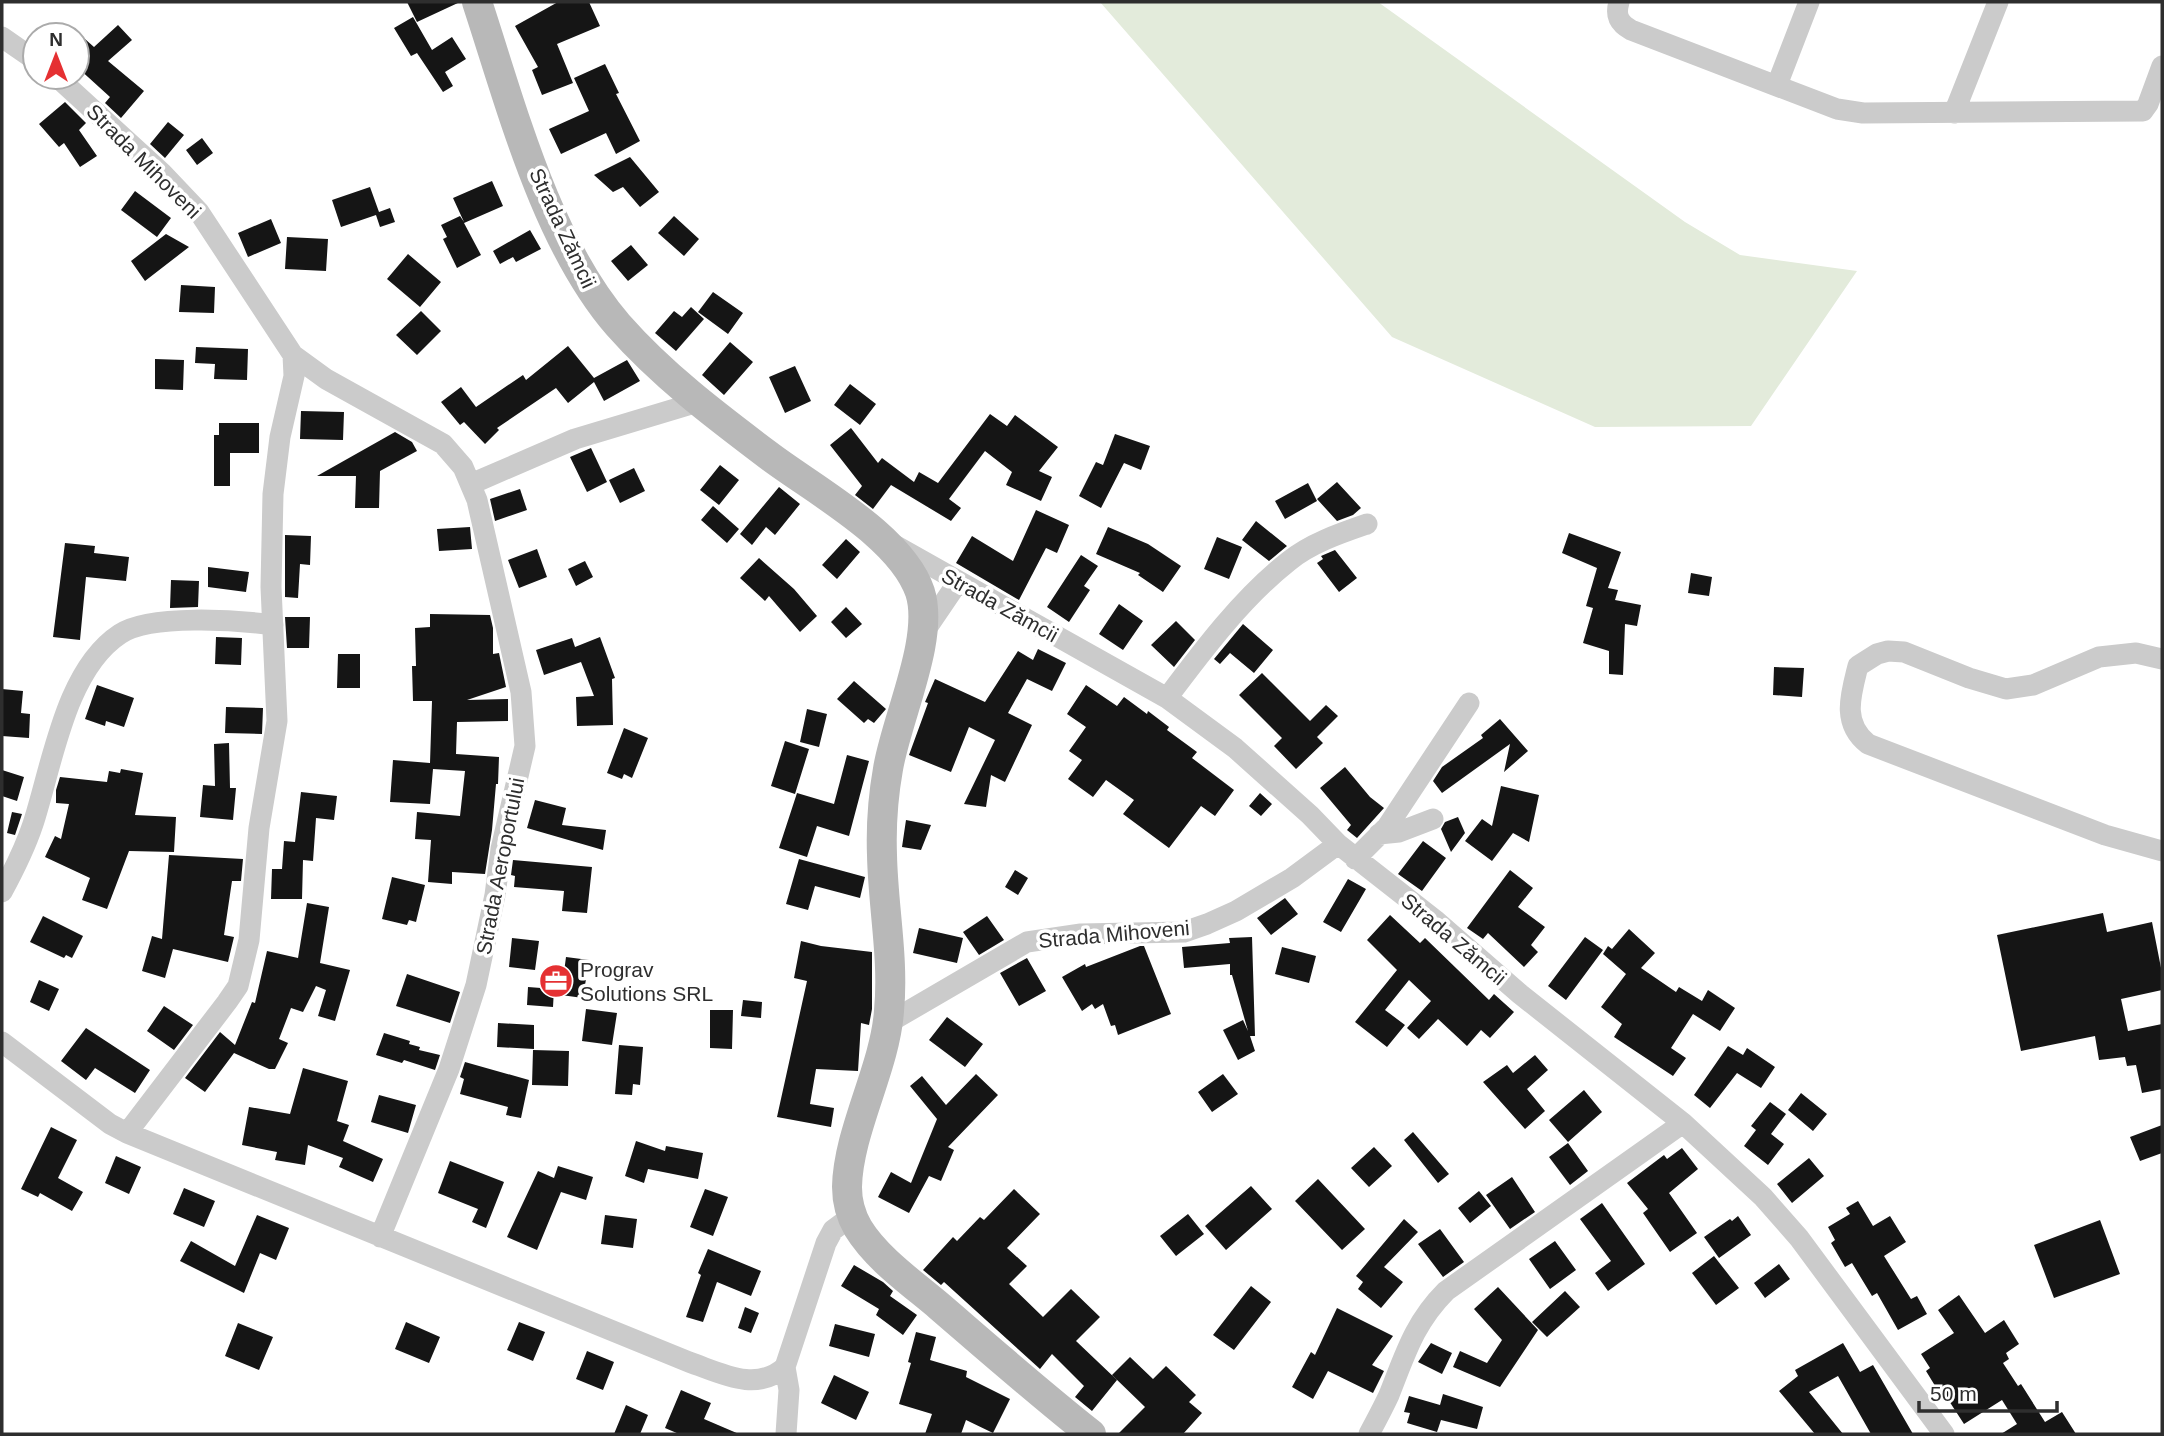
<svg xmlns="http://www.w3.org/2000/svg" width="2164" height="1436" viewBox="0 0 2164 1436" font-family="Arial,sans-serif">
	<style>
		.green { fill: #e3ebdb }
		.building { fill: #151515 }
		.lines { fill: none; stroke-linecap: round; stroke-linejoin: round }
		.street { stroke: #cbcbcb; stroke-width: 21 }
		.secondary { stroke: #b8b8b8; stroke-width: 30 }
		.labels { text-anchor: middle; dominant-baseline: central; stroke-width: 7; stroke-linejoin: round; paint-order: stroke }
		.street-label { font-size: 21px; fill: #2e2e2e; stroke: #fff }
		.poi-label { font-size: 21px; fill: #2e2e2e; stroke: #fff; text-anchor: start }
	</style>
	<rect width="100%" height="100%" fill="#fff"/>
	<!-- green -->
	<path class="green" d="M1100,2H1378L1685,222L1740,255L1857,271L1751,426L1595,427L1392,337Z"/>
	<!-- building -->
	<path class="building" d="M407,2H460L417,22Z
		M558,2H589L600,26L557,44L573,83L542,95L532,70L538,67L515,26Z
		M413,17L432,50L452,37L466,59L445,72L453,86L443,92L417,53L411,56L394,28Z
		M118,25L132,40L108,61L144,91L121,118L105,103L110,97L77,67V32L94,47Z
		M605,64L619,93L616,94L640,141L616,154L606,133L561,154L549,129L589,111L574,78Z
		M65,102L86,123L79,130L97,156L80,167L64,143L59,147L39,124Z
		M168,122L184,135L165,158L150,144Z
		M202,138L213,153L197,165L186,150Z
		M630,157L659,192L640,207L623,187L613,192L594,175Z
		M492,181L503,206L464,223L481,255L457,268L443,239L447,237L441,225L460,216L464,222L453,198Z
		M370,187L379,212L390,208L395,222L380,227L376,215L341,227L332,200Z
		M135,191L171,218L157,237L121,210Z
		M674,216L699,239L684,256L658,233Z
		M271,219L281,243L248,257L238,233Z
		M530,230L541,249L516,262L513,257L500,264L493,251Z
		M166,234L189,247L145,281L131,261Z
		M287,237L328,239L326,271L285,269Z
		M631,245L648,265L628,281L611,261Z
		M408,254L441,282L420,307L387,279Z
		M181,285L215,287L214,313L179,312Z
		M713,292L743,313L728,334L698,312Z
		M691,307L704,319L676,351L655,333L674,311L682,317Z
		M421,311L441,331L417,355L396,335Z
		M730,342L753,362L724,395L702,375Z
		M568,346L594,378L627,360L640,381L604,401L594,382L568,403L556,388L497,428L499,430L485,444L464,422L460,425L441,402L461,387L476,407L523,375L526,380Z
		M196,347L248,349L247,380L214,379L215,364L195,363Z
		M155,359L184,360L183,390L155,389Z
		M795,366L811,401L785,413L769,377Z
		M850,384L876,404L860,425L834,405Z
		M301,411L344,412L343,440L300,439Z
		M990,414L1007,426L1015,415L1058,447L1039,471L1052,477L1041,501L1006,485L1012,472L985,451L949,499L961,508L951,521L891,485L873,509L855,495L862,486L830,445L851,428L878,463L882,458L914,482L919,472L938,483Z
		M219,423H259V453H230V486H214V435H219Z
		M395,432L412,442L417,451L380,471L379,508H355L356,476H317Z
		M1115,434L1150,446L1141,470L1124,463L1101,508L1079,496L1096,462L1103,465Z
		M591,448L607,482L587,492L570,457Z
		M720,465L739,480L719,505L700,490Z
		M634,468L645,491L620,503L609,480Z
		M1337,482L1361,508L1353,515L1337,521L1317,499Z
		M1308,483L1317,501L1285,519L1275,501Z
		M779,487L800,504L775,535L766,527L752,545L740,534Z
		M520,489L527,510L495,521L490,499Z
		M713,506L739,529L727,543L701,520Z
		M1036,510L1069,525L1057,553L1046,548L1019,600L956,563L972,536L1013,561Z
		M1256,521L1287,546L1269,561L1242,540Z
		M470,527L472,549L439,551L437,529Z
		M1108,527L1148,544L1181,566L1163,592L1138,575L1140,573L1096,554Z
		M1569,533L1621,552L1608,588L1618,590L1615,600L1641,605L1637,626L1625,624L1623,675L1609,674V651L1583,643L1593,608L1586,606L1597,568L1562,553Z
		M285,535L311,536L310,565L300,564L298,598L285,597Z
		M1217,537L1242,547L1229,579L1204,569Z
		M846,539L860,552L837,579L822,565Z
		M65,543L95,546L94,553L129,557L126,581L86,577L80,640L53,637Z
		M537,549L547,577L519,588L508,560Z
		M1335,550L1357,578L1339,592L1317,563L1323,559L1321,556Z
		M1081,555L1098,566L1084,586L1090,590L1069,622L1047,607Z
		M759,558L794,589L817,616L800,632L769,596L765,601L740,578Z
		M585,561L593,577L576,586L568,569Z
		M208,567L249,572L246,592L208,587Z
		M1691,573L1712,577L1709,596L1688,593Z
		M171,580L199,581L198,607L170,608Z
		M1119,604L1143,621L1123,650L1099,634Z
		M846,607L862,624L846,638L831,622Z
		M430,614L490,615L493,628V654L499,653L506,687L467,700L508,699V721L457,722L456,754L499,757L498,784H496L492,830L485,874L452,872V884L428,882L431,840L415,839L417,812L460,816L465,771L433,769L430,804L390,802L393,760L430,763L432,701H413L412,666H416L415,628L430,627Z
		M285,617H310L309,648H287Z
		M1176,621L1195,640L1174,667L1151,645Z
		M1243,624L1273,650L1254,673L1230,653L1220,664L1214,659Z
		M216,637L242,638L241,665L215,664Z
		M600,637L615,678L612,679L613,725L577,726L576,697L594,696L581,662L544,675L536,650L572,638L575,647Z
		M1038,649L1066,663L1052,691L1027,679L1008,713L1032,725L1005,782L991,775L986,807L964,804L995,740L969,727L951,772L909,755L928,703L925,702L935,679L985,702L1018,651L1033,660Z
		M338,654H360V688H337Z
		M1774,667L1804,668L1802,697L1773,695Z
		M1262,673L1310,721L1326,705L1338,716L1317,737L1323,743L1296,769L1274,746L1282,738L1239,695Z
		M854,681L886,709L874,723L868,719L864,723L837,699Z
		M97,685L134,698L124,727L106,721L105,726L85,719Z
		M1086,685L1117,706L1124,697L1147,714L1148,711L1169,727L1167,730L1197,752L1192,758L1234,790L1215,816L1201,806L1169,848L1123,814L1134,800L1106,780L1093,797L1068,779L1082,760L1069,751L1086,727L1067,714Z
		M2,689L23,691L21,713L30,714L29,738L2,736Z
		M226,707L263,708L262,734L225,733Z
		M807,709L827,714L819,747L800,742Z
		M1500,719L1528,751L1504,772L1510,744L1442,793L1433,781L1442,767L1483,738L1481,735Z
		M624,728L648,738L632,778L624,774L622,779L607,773Z
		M785,741L809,749L795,794L771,786Z
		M229,743L230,788H236L233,820L200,817L203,785L215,786L214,744Z
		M847,755L869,761L849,836L817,826L807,857L779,848L797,793L834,804Z
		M1345,767L1370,797L1384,808L1357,838L1347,830L1351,825L1320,788Z
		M121,769L143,773L135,815L176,817L174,852L129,851L107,909L82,900L90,878L45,857L55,836L61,839L69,804L56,803V790L60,777L107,782L109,771L120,773Z
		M2,770L24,777L17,801L2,796Z
		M1501,786L1539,795L1529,842L1513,833L1492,861L1465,841L1482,819L1492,826Z
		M301,792L337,796L334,820L316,818L313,861L303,860L302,899H271L272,869H282L284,841L295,842Z
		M1260,793L1272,804L1261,816L1249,806Z
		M535,800L566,808L562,825L606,830L603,850L527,828Z
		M12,812L22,814L15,835L7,833Z
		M1458,817L1465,833L1451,852L1441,829L1445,822Z
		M906,820L931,825L921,850L902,847Z
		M1423,841L1446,858L1422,891L1398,874Z
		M169,855L243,859L241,881H232L224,935L234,937L228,962L173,949L165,978L142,971L152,936L162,939Z
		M799,859L865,877L860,898L815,886L808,910L786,904Z
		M513,860L592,867L587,913L562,911L564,891L514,887L515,876L511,875Z
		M1015,870L1028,878L1018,895L1005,887Z
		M1510,870L1533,888L1518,907L1545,927L1531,945L1538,952L1524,967L1488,933L1483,939L1467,928Z
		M392,877L425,885L416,922L409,920L407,925L382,919Z
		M1348,879L1366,889L1341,932L1323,922Z
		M1285,898L1298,914L1271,935L1257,918Z
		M307,903L329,907L320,963L350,970L335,1021L318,1016L326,990L316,986L303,1012L291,1008L279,1039L288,1043L275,1069H269L234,1053L205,1092L185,1078L220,1032L235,1045L252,1002L255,1003L267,951L298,958Z
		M2103,913L2107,932L2152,922L2162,973V990L2121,999L2128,1031L2162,1024V1089L2142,1093L2136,1065L2127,1066L2125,1057L2099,1060L2095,1036L2021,1051L1997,935Z
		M1390,915L1420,943L1425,938L1489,1000L1494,994L1514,1012L1490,1038L1481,1030L1467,1046L1438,1019L1419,1039L1407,1028L1431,1001L1409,980L1385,1010L1405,1025L1387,1047L1355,1022L1397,970L1367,940Z
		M43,916L83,936L72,958L66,955L64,958L30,942Z
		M987,916L1004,940L979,955L963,932Z
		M919,928L963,938L957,963L913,953Z
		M1629,929L1655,953L1641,968L1676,992L1679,987L1702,1001L1708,990L1735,1008L1720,1031L1693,1014L1671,1048L1686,1058L1673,1076L1614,1037L1622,1024L1601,1007L1626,974L1603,954L1608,946L1612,949Z
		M1252,937L1255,1036H1250L1255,1051L1238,1060L1223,1030L1243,1020L1248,1031L1232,975H1230V964L1184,968L1182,947L1230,943L1229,938Z
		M1585,937L1603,950L1566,1000L1548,986Z
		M512,938L539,941L535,970L509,967Z
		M801,941L821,946L872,952V1009L869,1025L861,1023L858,1071L816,1069L810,1104L834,1108L831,1127L777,1117L807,981L794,978Z
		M1140,946H1144L1171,1014L1118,1035L1115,1025L1111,1026L1103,1004L1095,1009L1092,1004L1082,1011L1062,977L1085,964L1086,967Z
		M1282,947L1316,956L1309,983L1275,974Z
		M566,957L589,960L583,998L561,995Z
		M1027,958L1046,991L1019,1006L1000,973Z
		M407,974L460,992L450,1023L396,1006Z
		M39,980L59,989L49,1011L30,1002Z
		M528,987L554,989L553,1007L527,1005Z
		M743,1000L762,1002L761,1018L741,1016Z
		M164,1006L193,1025L174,1050L147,1031Z
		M586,1009L617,1013L612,1045L582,1041Z
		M710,1010H733L732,1049L710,1048Z
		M947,1017L983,1044L965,1067L929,1040Z
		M498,1023L534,1025V1049L497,1047Z
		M86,1028L150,1070L135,1093L95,1068L86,1080L61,1061Z
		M384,1033L410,1041L409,1044L420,1047L419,1050L440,1055L435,1070L404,1060L402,1063L376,1055Z
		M619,1045L643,1047L640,1085L633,1084L632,1095L615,1094Z
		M1728,1046L1743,1055L1747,1048L1775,1067L1761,1088L1737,1073L1710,1108L1694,1095Z
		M533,1050L569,1051L568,1086L532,1085Z
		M1535,1055L1548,1070L1527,1089L1545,1111L1525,1129L1483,1082L1507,1065L1513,1073Z
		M465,1062L529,1080L521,1118L506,1115L508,1107L460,1094L464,1079L460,1077Z
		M303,1068L348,1081L337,1121L349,1125L343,1141L383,1159L373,1182L339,1167L343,1158L308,1145L305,1165L275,1160L277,1152L242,1145L249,1107L290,1114Z
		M976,1074L998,1095L948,1147L954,1150L941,1181L929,1176L909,1213L878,1197L891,1172L911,1183L937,1119L910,1086L922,1076L946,1105Z
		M1223,1074L1238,1094L1212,1112L1198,1092Z
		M1584,1090L1602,1112L1568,1142L1549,1120Z
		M1801,1093L1827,1114L1813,1131L1788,1110Z
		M379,1095L416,1105L408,1133L371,1122Z
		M1770,1102L1786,1114L1771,1134L1784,1144L1768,1165L1744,1146L1756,1130L1751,1126Z
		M2162,1125V1153L2140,1161L2130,1137Z
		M51,1127L77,1140L58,1178L83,1192L72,1211L40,1193L38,1197L21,1189Z
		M1413,1132L1449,1174L1438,1183L1404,1140Z
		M636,1141L665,1151L666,1146L703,1153L698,1179L648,1169L644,1183L625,1176Z
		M1568,1143L1588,1171L1570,1185L1549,1157Z
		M1374,1147L1392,1166L1369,1187L1351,1168Z
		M1682,1148L1698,1169L1669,1193L1697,1233L1670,1252L1643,1213L1648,1209L1627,1183L1664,1155L1667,1159Z
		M116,1156L141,1167L129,1194L105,1183Z
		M1809,1158L1824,1176L1792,1203L1777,1184Z
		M450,1161L504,1182L486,1228L472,1222L478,1209L438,1193Z
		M558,1166L593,1177L586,1200L561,1192L537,1250L507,1237L538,1171L554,1178Z
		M1512,1177L1535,1212L1510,1229L1486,1195Z
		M1318,1179L1365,1229L1342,1250L1295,1201Z
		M1251,1186L1272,1209L1226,1250L1205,1226Z
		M184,1188L215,1201L204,1227L173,1214Z
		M705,1189L728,1197L713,1236L690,1227Z
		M1014,1189L1040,1214L1007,1248L1027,1266L1009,1284L1043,1317L1071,1289L1100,1317L1076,1341L1117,1380L1092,1411L1075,1397L1084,1386L1052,1354L1040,1369L944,1282L941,1285L923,1270L953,1237L957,1241L980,1217L984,1220Z
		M1479,1191L1491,1206L1470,1223L1458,1208Z
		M1858,1201L1873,1226L1890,1216L1906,1242L1884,1256L1911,1299L1917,1296L1927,1314L1898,1330L1877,1293L1872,1296L1852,1263L1845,1267L1831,1243L1835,1240L1828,1227L1850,1214L1846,1208Z
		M1602,1203L1645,1264L1608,1291L1595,1273L1611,1261L1580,1219Z
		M1188,1214L1204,1234L1176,1256L1160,1236Z
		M257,1215L289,1228L276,1260L260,1253L244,1293L180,1261L191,1241L235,1266Z
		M605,1215L637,1219L633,1248L601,1244Z
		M1738,1216L1751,1235L1719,1258L1704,1237L1730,1219L1732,1221Z
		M1404,1219L1418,1232L1384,1267L1403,1282L1381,1308L1358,1289L1363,1282L1356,1276Z
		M2100,1220L2120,1274L2054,1298L2034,1245Z
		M1440,1229L1464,1262L1443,1277L1418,1244Z
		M1555,1241L1576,1270L1550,1289L1529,1259Z
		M708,1249L761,1271L751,1296L717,1282L703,1322L686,1317L701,1275L698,1273Z
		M1714,1256L1739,1288L1716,1305L1692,1273Z
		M1779,1264L1790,1279L1765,1298L1754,1283Z
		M854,1265L883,1282L893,1291L890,1296L917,1315L903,1335L876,1315L879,1309L841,1286Z
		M1251,1286L1271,1302L1234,1350L1213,1335Z
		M1498,1287L1538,1330L1500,1387L1453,1367L1460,1351L1487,1363L1502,1340L1474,1309Z
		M1565,1291L1580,1307L1547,1337L1532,1322Z
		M1959,1295L1985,1333L2004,1320L2019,1344L2006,1353L2009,1359L2003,1363L2018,1386L2021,1384L2045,1422L2062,1412L2076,1434H2001L2017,1424L2002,1400L1964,1424L1940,1387L1937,1389L1926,1371L1930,1368L1921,1354L1954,1333L1938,1310Z
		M745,1307L759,1313L751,1333L738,1328Z
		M1337,1308L1393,1336L1372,1365L1384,1371L1373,1393L1328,1371L1313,1399L1292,1387L1311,1352L1315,1355Z
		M406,1322L440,1337L429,1363L395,1349Z
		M519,1322L545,1332L533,1361L507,1350Z
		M238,1323L273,1337L259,1370L225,1356Z
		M835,1324L875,1334L869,1357L829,1346Z
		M916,1332L936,1337L930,1360L967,1371L966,1377L1010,1399L993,1433L966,1420L961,1434H925L932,1414L899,1404L911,1363L908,1362Z
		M1431,1343L1452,1353L1442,1374L1418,1362Z
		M1843,1343L1860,1372L1873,1365L1913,1434H1871L1838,1376L1809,1392L1843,1434H1815L1779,1391L1798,1376L1795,1370Z
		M587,1351L614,1362L603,1390L576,1379Z
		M1130,1357L1153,1379L1166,1366L1196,1395L1189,1402L1202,1413L1183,1434H1118L1145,1407L1112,1375Z
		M834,1375L869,1392L856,1420L821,1403Z
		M681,1390L711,1403L704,1419L739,1434H679L665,1428Z
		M1443,1394L1483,1407L1477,1429L1441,1420L1437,1432L1407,1423L1410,1413L1404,1412L1409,1396L1440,1405Z
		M626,1405L648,1415L640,1434H614Z"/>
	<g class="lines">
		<!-- street -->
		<path class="street" d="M1619,2C1615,16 1619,23 1631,30L1837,109L1863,113L2143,111L2148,104L2162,66
			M2,37L35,60
			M57,77L162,173L199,212L293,355L326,379L443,444L463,467L477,500L521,692L525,746L501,849L495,895L476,985L449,1069L380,1237
			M1777,85L1809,2
			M1954,113L1998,2
			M471,484L575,439L698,402
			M896,546L1167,698L1235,748L1310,815L1338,844L1435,920L1520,994L1683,1123L1763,1197L1799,1238L1944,1434
			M922,635L958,582
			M2162,659L2136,653L2099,657L2033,685L2006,689L1969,678L1904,652L1888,651L1877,654L1858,666C1851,694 1841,723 1868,744L2105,835L2162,851
			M1167,698C1203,650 1242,598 1289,561C1311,543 1341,533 1367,524
			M1379,834L1399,832L1433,819
			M1355,859L1387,827L1469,703
			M2,892C14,870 25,848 33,824C52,766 65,670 120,634C150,614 237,620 273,625
			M888,1023L1027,942L1081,934L1184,932L1207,924L1236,911L1292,878L1338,844
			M2,1042L110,1124L127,1133L689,1362C721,1373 756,1393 785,1367L826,1243L833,1230L852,1216
			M127,1133L227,1002L238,986L249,940L259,828L277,721L271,587L273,494L280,437L294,376L293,355
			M785,1367L789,1390L786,1434
			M1369,1434C1376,1421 1383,1408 1389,1395C1405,1355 1414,1323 1446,1291L1683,1123"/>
		<!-- secondary -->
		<path class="secondary" d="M477,2C511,105 546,242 618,325C662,375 715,415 768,455C814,490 901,536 920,592C935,639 896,719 888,769C883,797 881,827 882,855C883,907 894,959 889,1011C885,1068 848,1131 847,1187C847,1201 851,1216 858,1228C877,1259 912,1283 939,1306C989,1349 1039,1393 1091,1434"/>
	</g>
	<!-- icons -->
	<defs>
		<g id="office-disc" transform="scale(1.75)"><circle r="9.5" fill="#e53032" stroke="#fff"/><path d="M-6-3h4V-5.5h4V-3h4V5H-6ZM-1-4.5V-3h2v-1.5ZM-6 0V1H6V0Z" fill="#fff"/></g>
	</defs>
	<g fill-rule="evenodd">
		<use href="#office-disc" x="556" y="981"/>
	</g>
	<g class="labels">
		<!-- street labels -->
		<g class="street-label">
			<text transform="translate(144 161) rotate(45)">Strada Mihoveni</text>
			<text transform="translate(563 228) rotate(65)">Strada Zămcii</text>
			<text transform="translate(1000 605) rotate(29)">Strada Zămcii</text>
			<text transform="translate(500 866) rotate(-79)">Strada Aeroportului</text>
			<text transform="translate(1114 934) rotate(-5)">Strada Mihoveni</text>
			<text transform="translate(1454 939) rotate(40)">Strada Zămcii</text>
		</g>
		<!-- poi labels -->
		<g class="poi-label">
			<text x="580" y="969">Prograv<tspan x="580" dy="24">Solutions SRL</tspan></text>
		</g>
	</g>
	<!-- border -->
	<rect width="2164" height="1436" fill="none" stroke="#2e2e2e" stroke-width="7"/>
	<!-- north arrow -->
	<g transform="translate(56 56)"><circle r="33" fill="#ffffff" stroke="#ababab" stroke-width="2"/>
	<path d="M0-5L12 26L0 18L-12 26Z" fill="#e53032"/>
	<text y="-10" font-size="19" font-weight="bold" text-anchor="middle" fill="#2e2e2e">N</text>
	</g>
	<!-- scale -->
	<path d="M1919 1401v10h138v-10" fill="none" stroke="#2e2e2e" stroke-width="3.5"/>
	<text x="1930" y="1401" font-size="21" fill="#2e2e2e" stroke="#ffffff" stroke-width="5" paint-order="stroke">50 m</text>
</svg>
